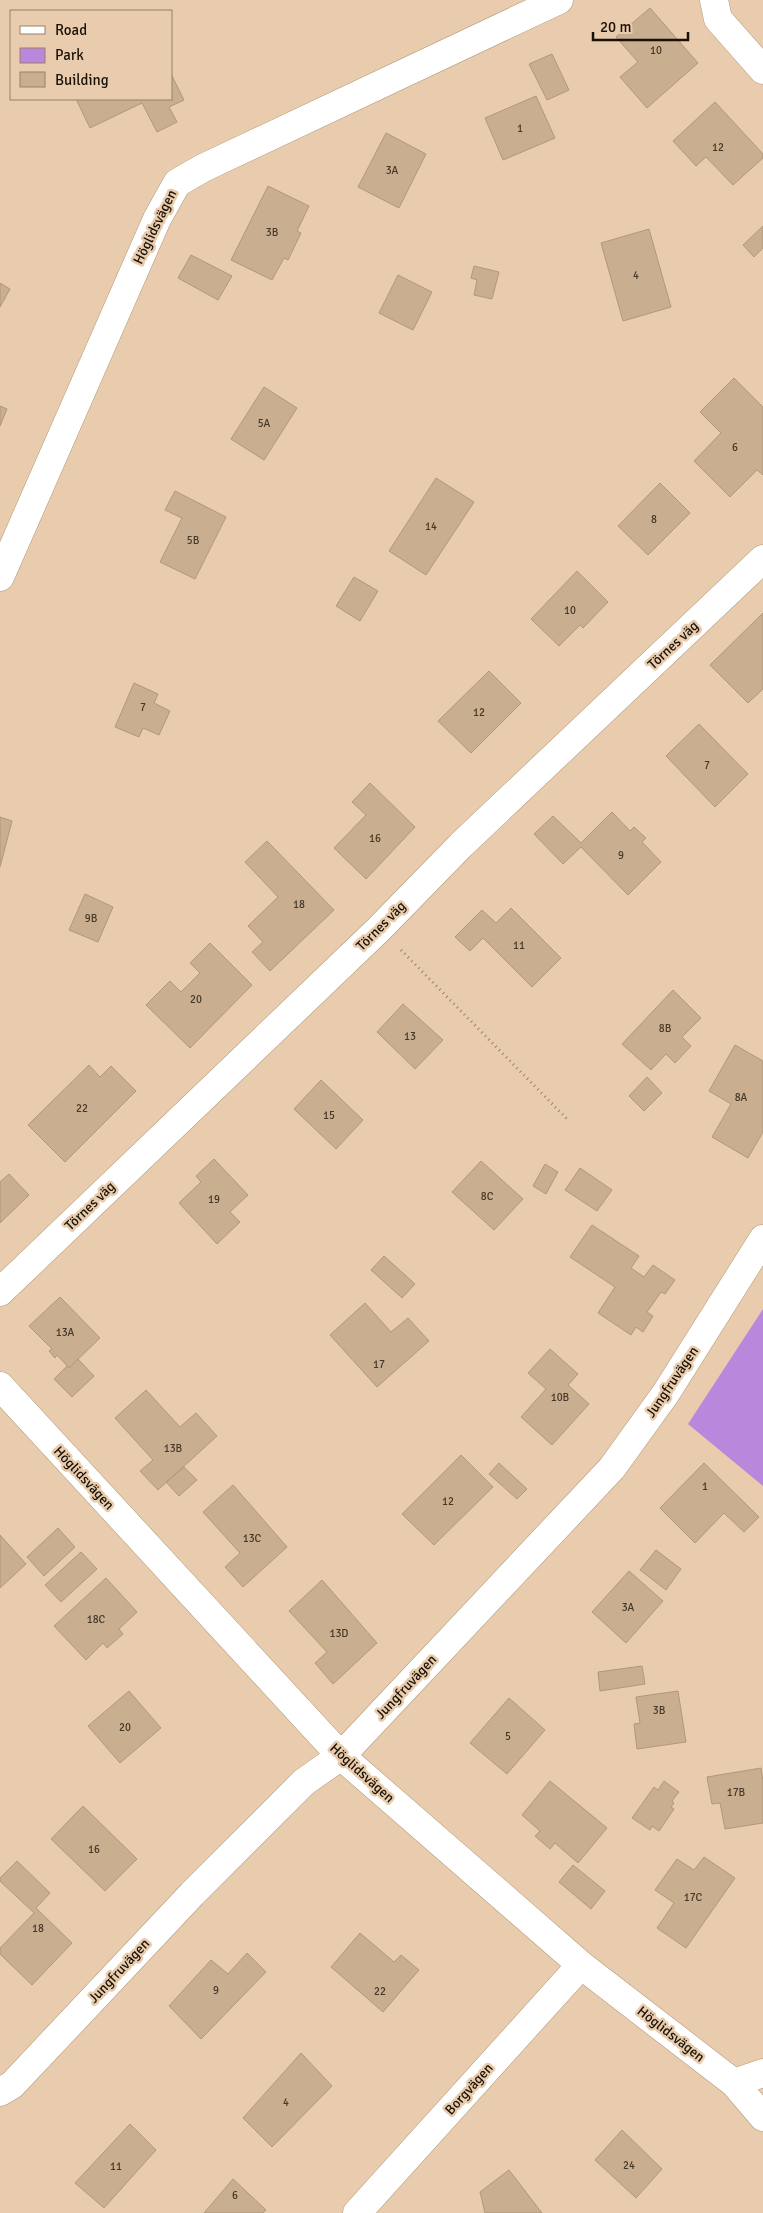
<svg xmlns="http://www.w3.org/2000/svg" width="763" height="2213" viewBox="0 0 763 2213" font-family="Signika,sans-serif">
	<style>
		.green { fill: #b988dd }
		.building { fill: #c9ae8f; stroke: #b29779 }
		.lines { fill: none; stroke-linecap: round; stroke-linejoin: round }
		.minor-casing { stroke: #b29879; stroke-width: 29 }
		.path { stroke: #98836c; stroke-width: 3; stroke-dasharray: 1 4; stroke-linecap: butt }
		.minor { stroke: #fff; stroke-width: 28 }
		.labels { text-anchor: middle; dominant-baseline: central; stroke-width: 5; stroke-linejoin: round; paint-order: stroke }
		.number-label { font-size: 11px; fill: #463828 }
		.street-label { font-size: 14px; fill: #1a1106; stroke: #e8ccad }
	</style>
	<rect width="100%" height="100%" fill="#e8ccad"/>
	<!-- green -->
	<path class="green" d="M763,1309V1486L688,1424Z"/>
	<!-- building -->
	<path class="building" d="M650,8L698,63L647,108L620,77L638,62L616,37Z
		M552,54L569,90L547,100L529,64Z
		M171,74L184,100L169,107L177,122L157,132L142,103L90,128L76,99H171Z
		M536,96L555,138L503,160L485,118Z
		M715,102L763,154V158L733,185L706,157L696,166L673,141Z
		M386,133L426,154L399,208L358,187Z
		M268,186L309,206L297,231L301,233L288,260L284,258L272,280L231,260Z
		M763,226V248L754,257L743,245Z
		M649,229L671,307L623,321L601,243Z
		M191,255L232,276L218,300L178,278Z
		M474,266L499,272L492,299L474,295L477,280L471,278Z
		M398,275L432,292L413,330L379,313Z
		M0,283L10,289L0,307Z
		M734,378L763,407V475L757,470L730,497L694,461L721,433L700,412Z
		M264,387L297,408L264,460L231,439Z
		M0,406L7,409L0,426Z
		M436,478L474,502L426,575L389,551Z
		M660,483L690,513L648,555L618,526Z
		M175,491L226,517L195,579L160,562L182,518L165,510Z
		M577,571L608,602L583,628L580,625L559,646L531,619Z
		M354,577L378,591L360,621L336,606Z
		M763,613V689L748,703L710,665Z
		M489,671L521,703L471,753L438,721Z
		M134,683L158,694L154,703L170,711L159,735L143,728L139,737L115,727Z
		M699,724L748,774L715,807L666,756Z
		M370,783L415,827L366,879L334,848L366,815L352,802Z
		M612,812L630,831L634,827L646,838L642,842L661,862L628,895L581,847L563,864L534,834L553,816L581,843Z
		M0,817L12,821L0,867Z
		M267,841L334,910L270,971L252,952L263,942L248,926L278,897L245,862Z
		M85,894L113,907L98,942L69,930Z
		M511,908L561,958L532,987L483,938L470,951L455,937L482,910L496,923Z
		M210,943L252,985L190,1048L146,1005L170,981L181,992L200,973L190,963Z
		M673,990L701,1018L682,1037L691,1046L675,1063L666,1054L651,1070L622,1044Z
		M403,1004L443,1040L415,1069L377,1032Z
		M735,1045L763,1061V1132L748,1158L712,1137L731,1104L709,1091Z
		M89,1065L100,1077L111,1066L136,1091L65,1162L28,1125Z
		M647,1077L662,1093L644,1111L629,1096Z
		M321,1080L363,1120L336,1149L294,1109Z
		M214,1159L248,1195L230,1212L240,1222L217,1244L179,1203L201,1182L196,1176Z
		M481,1161L523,1199L494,1230L452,1192Z
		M545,1164L558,1172L546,1194L533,1186Z
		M580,1168L612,1190L597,1211L565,1190Z
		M9,1174L29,1195L0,1223V1182Z
		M592,1225L639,1256L631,1268L644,1277L653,1265L675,1280L665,1294L661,1292L647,1312L653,1316L643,1332L636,1327L631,1335L598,1313L615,1287L570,1257Z
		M384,1256L415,1284L402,1298L371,1270Z
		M60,1297L100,1338L69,1368L57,1355L55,1358L49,1351L52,1349L29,1326Z
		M365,1303L391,1332L408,1318L429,1341L377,1387L330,1335Z
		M550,1349L578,1374L568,1385L589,1404L552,1445L521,1417L546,1389L528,1373Z
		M78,1359L94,1376L72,1397L54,1379L67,1366L69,1368Z
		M146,1390L180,1427L196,1413L217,1436L158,1490L140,1471L153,1460L115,1418Z
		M461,1455L493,1487L434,1545L402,1514Z
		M499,1463L527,1489L517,1499L489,1474Z
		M704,1463L759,1517L744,1532L724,1513L695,1543L660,1508Z
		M184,1467L197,1480L179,1496L166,1482Z
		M233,1485L287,1547L243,1587L225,1567L240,1553L203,1512Z
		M58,1528L75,1547L44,1576L27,1557Z
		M0,1535L26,1564L0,1588Z
		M656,1550L681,1569L666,1590L640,1570Z
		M81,1552L97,1569L61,1602L45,1585Z
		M629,1571L663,1601L626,1643L592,1612Z
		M106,1578L137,1612L119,1629L123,1634L107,1648L103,1643L86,1660L54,1626Z
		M322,1580L377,1643L333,1684L315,1663L327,1652L289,1611Z
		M642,1666L645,1684L600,1691L598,1672Z
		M129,1691L161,1728L120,1763L88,1726Z
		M678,1691L686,1742L637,1749L634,1724L640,1723L636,1697Z
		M509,1698L545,1730L507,1774L470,1743Z
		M761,1768L763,1781V1823L725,1829L720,1803L712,1804L707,1777Z
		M550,1781L607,1828L578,1863L555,1843L550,1849L535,1836L540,1831L522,1815Z
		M664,1781L679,1792L672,1801L674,1803L671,1807L674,1809L659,1831L652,1826L650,1830L632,1818L654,1787L658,1790Z
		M83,1806L137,1859L105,1891L51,1839Z
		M704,1857L735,1878L686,1948L657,1928L674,1903L655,1890L677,1859L694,1870Z
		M17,1861L50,1893L36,1908L72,1943L32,1985L0,1954V1948L34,1913L0,1881V1878Z
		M573,1865L605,1891L591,1909L559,1882Z
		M360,1933L394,1962L401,1955L419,1970L383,2012L331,1967Z
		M247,1953L266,1972L201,2039L169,2006L211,1960L228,1974Z
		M301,2053L332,2086L272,2147L243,2118Z
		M130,2124L156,2150L104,2208L75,2183Z
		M622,2130L662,2169L636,2198L595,2160Z
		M509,2170L542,2213H485L480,2192Z
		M233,2179L266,2210L263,2213H204Z"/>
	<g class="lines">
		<!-- minor casing -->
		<g class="minor-casing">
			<path id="minor" d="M714,0L718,19L763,70
				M0,577L157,219L177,183L203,168L559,0
				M0,1292L379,929L461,845L763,559
				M0,1386L341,1756L581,1965L734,2083L763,2117
				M734,2083L763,2073
				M0,2092L12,2085L192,1894L304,1782L341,1756L612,1468L666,1393L763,1239
				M357,2213L581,1965"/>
		</g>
		<!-- path -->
		<path class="path" d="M401,950L568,1120"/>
		<!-- minor -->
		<use href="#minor" class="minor"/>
	</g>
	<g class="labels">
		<!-- number labels -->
		<g class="number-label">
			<text x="656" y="50">10</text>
			<text x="520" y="128">1</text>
			<text x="718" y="147">12</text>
			<text x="392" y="170">3A</text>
			<text x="272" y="232">3B</text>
			<text x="636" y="275">4</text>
			<text x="264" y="423">5A</text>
			<text x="735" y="447">6</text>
			<text x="654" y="519">8</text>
			<text x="431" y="526">14</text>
			<text x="193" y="540">5B</text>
			<text x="570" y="610">10</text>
			<text x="143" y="707">7</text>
			<text x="479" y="712">12</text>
			<text x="707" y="765">7</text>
			<text x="375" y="838">16</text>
			<text x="621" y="855">9</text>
			<text x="299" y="904">18</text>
			<text x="91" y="918">9B</text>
			<text x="519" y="945">11</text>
			<text x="196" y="999">20</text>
			<text x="665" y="1028">8B</text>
			<text x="410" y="1036">13</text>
			<text x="741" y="1097">8A</text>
			<text x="82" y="1108">22</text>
			<text x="329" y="1115">15</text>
			<text x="487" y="1196">8C</text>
			<text x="214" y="1199">19</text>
			<text x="65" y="1332">13A</text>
			<text x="379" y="1364">17</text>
			<text x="560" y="1397">10B</text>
			<text x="173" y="1448">13B</text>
			<text x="705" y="1486">1</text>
			<text x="448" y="1501">12</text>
			<text x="252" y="1538">13C</text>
			<text x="628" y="1607">3A</text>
			<text x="96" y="1619">18C</text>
			<text x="339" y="1633">13D</text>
			<text x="659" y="1710">3B</text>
			<text x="125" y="1727">20</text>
			<text x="508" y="1736">5</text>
			<text x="736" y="1792">17B</text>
			<text x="94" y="1849">16</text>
			<text x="693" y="1897">17C</text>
			<text x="38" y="1928">18</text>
			<text x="216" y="1990">9</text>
			<text x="380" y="1991">22</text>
			<text x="286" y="2102">4</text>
			<text x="629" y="2165">24</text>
			<text x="116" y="2166">11</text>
			<text x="235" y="2195">6</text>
		</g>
		<!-- street labels -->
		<g class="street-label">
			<text transform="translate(155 227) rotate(-64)">Höglidsvägen</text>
			<text transform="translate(673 645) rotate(-43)">Törnes väg</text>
			<text transform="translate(381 926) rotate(-45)">Törnes väg</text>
			<text transform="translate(90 1206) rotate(-44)">Törnes väg</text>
			<text transform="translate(672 1382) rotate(-56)">Jungfruvägen</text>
			<text transform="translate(84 1478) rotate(47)">Höglidsvägen</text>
			<text transform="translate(406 1687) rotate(-47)">Jungfruvägen</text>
			<text transform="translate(362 1773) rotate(42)">Höglidsvägen</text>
			<text transform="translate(119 1971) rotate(-47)">Jungfruvägen</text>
			<text transform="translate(671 2034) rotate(38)">Höglidsvägen</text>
			<text transform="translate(469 2089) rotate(-48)">Borgvägen</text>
		</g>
	</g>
	<!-- legend -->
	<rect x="10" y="10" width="162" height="90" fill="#e8ccad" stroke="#96816a"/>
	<rect x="20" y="26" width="25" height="8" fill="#ffffff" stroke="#96816a"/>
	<text x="55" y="35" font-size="15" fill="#1a1106">Road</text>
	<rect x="20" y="48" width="25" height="15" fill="#b988dd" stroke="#96816a"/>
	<text x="55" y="60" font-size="15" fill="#1a1106">Park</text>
	<rect x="20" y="72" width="25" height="15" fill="#c9ae8f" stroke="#96816a"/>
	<text x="55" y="85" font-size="15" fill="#1a1106">Building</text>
	<!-- scale -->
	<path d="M593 32v8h95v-8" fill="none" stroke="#1a1106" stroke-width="2.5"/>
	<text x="600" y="32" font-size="15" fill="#1a1106" stroke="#e8ccad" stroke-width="4" paint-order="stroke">20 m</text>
</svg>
